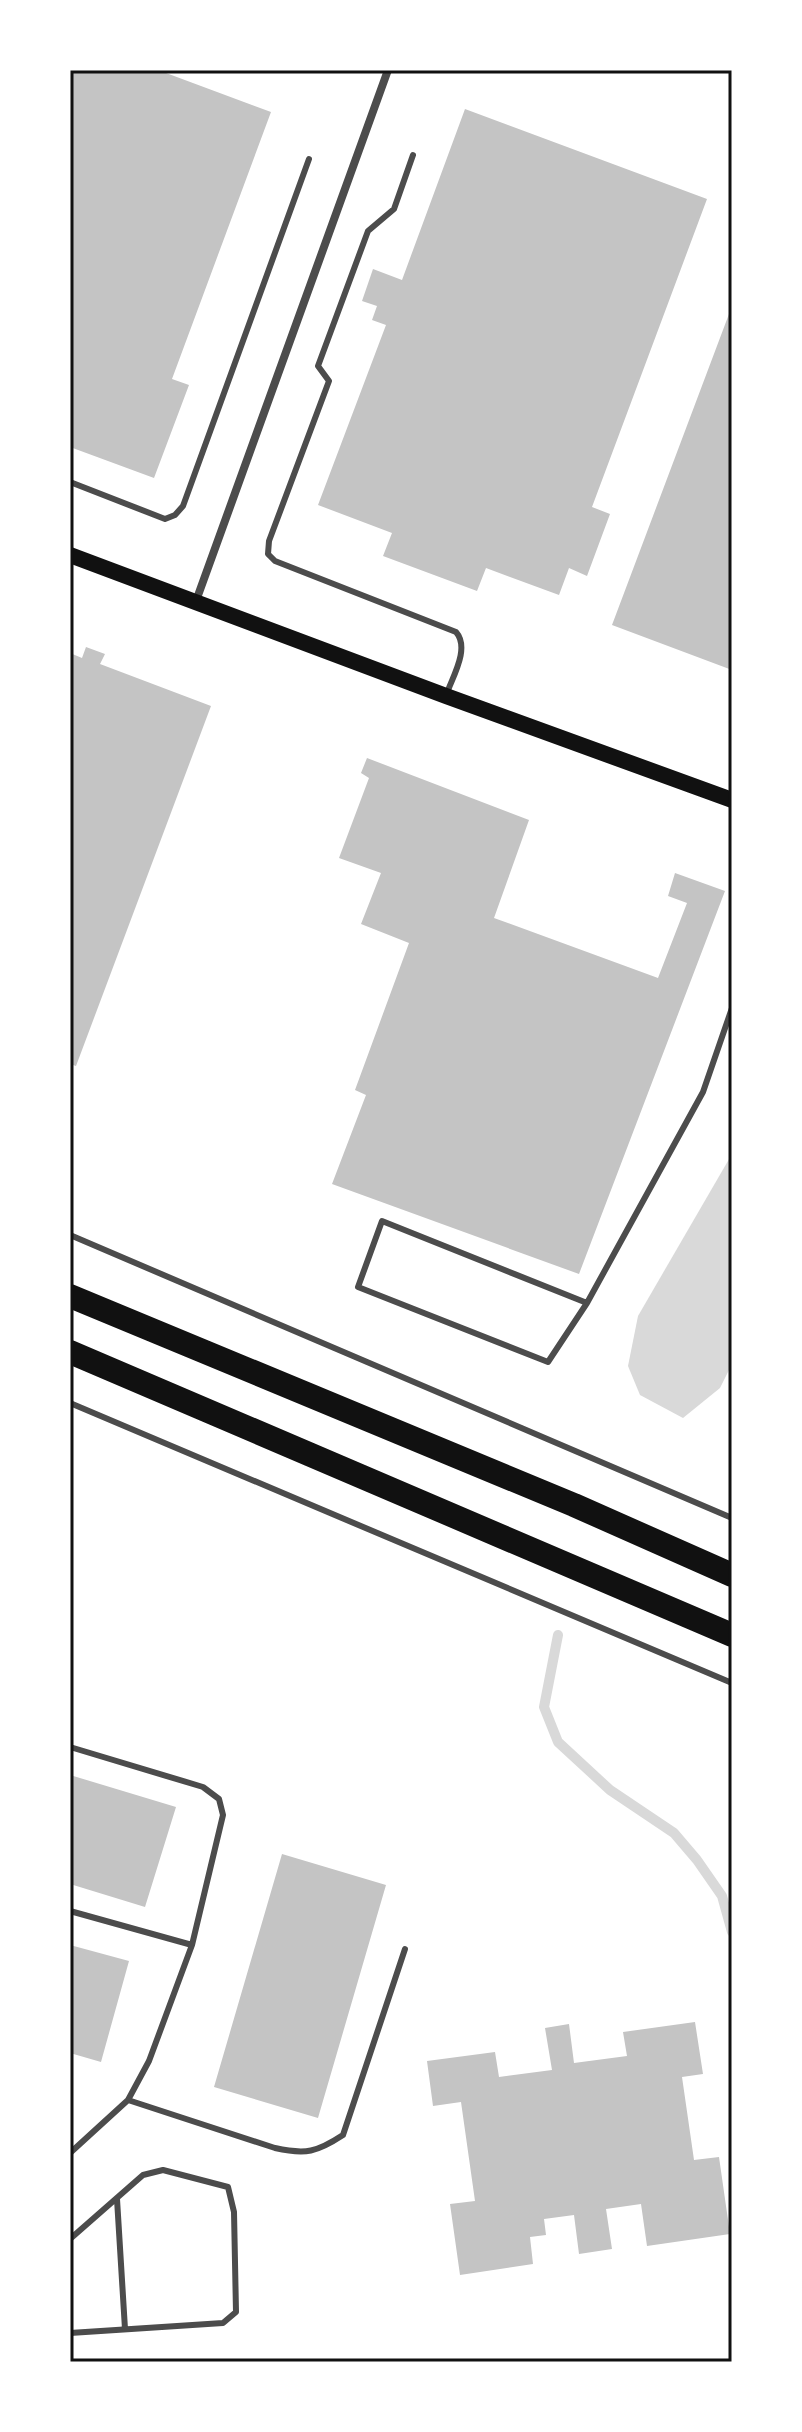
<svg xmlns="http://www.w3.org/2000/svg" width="802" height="2432" viewBox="0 0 802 2432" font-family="'IBM Plex Serif',serif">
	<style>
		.water { fill: #d9d9d9 }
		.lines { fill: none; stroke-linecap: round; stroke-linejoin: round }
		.stream { stroke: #d9d9d9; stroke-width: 10 }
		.building { fill: #c4c4c4 }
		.service { stroke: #4c4c4c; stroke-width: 6 }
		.minor { stroke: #4c4c4c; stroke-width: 8 }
		.secondary { stroke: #111; stroke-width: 16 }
		.motorway { stroke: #111; stroke-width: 24 }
		.neatline { fill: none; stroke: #111; stroke-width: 3 }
	</style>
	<rect width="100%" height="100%" fill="#fff"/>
	<!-- water -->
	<path class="water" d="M732,1154V1364L720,1388L683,1418L640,1395L628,1366L638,1316Z"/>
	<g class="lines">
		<!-- stream -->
		<path class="stream" d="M558,1635L544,1707L558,1742L610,1790L674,1833L697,1860L722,1896L732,1932"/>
	</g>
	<!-- building -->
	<path class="building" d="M70,70H158L271,112L172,379L189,385L154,478L70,447Z
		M465,109L707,199L592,507L610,514L587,576L569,568L559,595L486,568L477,591L383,556L392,533L318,505L386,325L372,320L377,306L362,301L373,269L402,280Z
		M732,306V670L612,625Z
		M86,647L105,654L100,664L211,706L76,1066L70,1064V653L82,658Z
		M367,758L529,820L494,918L658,978L687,903L668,896L675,873L725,891L579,1274L332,1184L366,1095L355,1090L409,943L361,924L381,873L339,858L369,778L361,773Z
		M70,1775L176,1807L145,1907L70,1884Z
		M282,1854L386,1885L318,2118L214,2087Z
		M70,1945L129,1961L101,2062L70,2053Z
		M695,2022L703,2074L682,2077L694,2160L719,2157L730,2234L647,2246L641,2204L606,2209L612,2249L579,2254L574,2215L544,2219L546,2235L530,2237L533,2264L460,2275L450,2204L475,2201L461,2102L433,2106L427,2061L495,2052L499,2077L552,2070L545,2028L569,2024L574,2063L627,2056L623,2032Z"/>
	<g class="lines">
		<!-- service -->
		<path class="service" d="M413,155L394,209L368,231L318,366L329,381L269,541L268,554L275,561L456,632C470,648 453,676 447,693
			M70,482L165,519L175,515L183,506L309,159
			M70,1235L732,1518
			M587,1303L382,1221L358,1287L548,1362L587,1303L703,1092L732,1008
			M70,1403L732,1683
			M70,1747L203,1787L219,1799L223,1815L192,1945L149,2061L128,2100L70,2153
			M70,1911L192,1945
			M128,2100L275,2148C306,2155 317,2152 343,2135L405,1949
			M117,2199L125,2329
			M70,2239L143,2175L163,2170L228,2187L234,2212L236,2312L223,2323L70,2333"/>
		<!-- minor -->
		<path class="minor" d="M196,601L388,70"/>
		<!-- secondary -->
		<path class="secondary" d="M70,555L446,696L732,800"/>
		<!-- motorway -->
		<path class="motorway" d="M70,1296L574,1505L732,1575
			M70,1352L732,1635"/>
	</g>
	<!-- border -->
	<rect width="802" height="2432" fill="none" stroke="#ffffff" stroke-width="144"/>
	<rect x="72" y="72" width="658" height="2288" class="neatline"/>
</svg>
